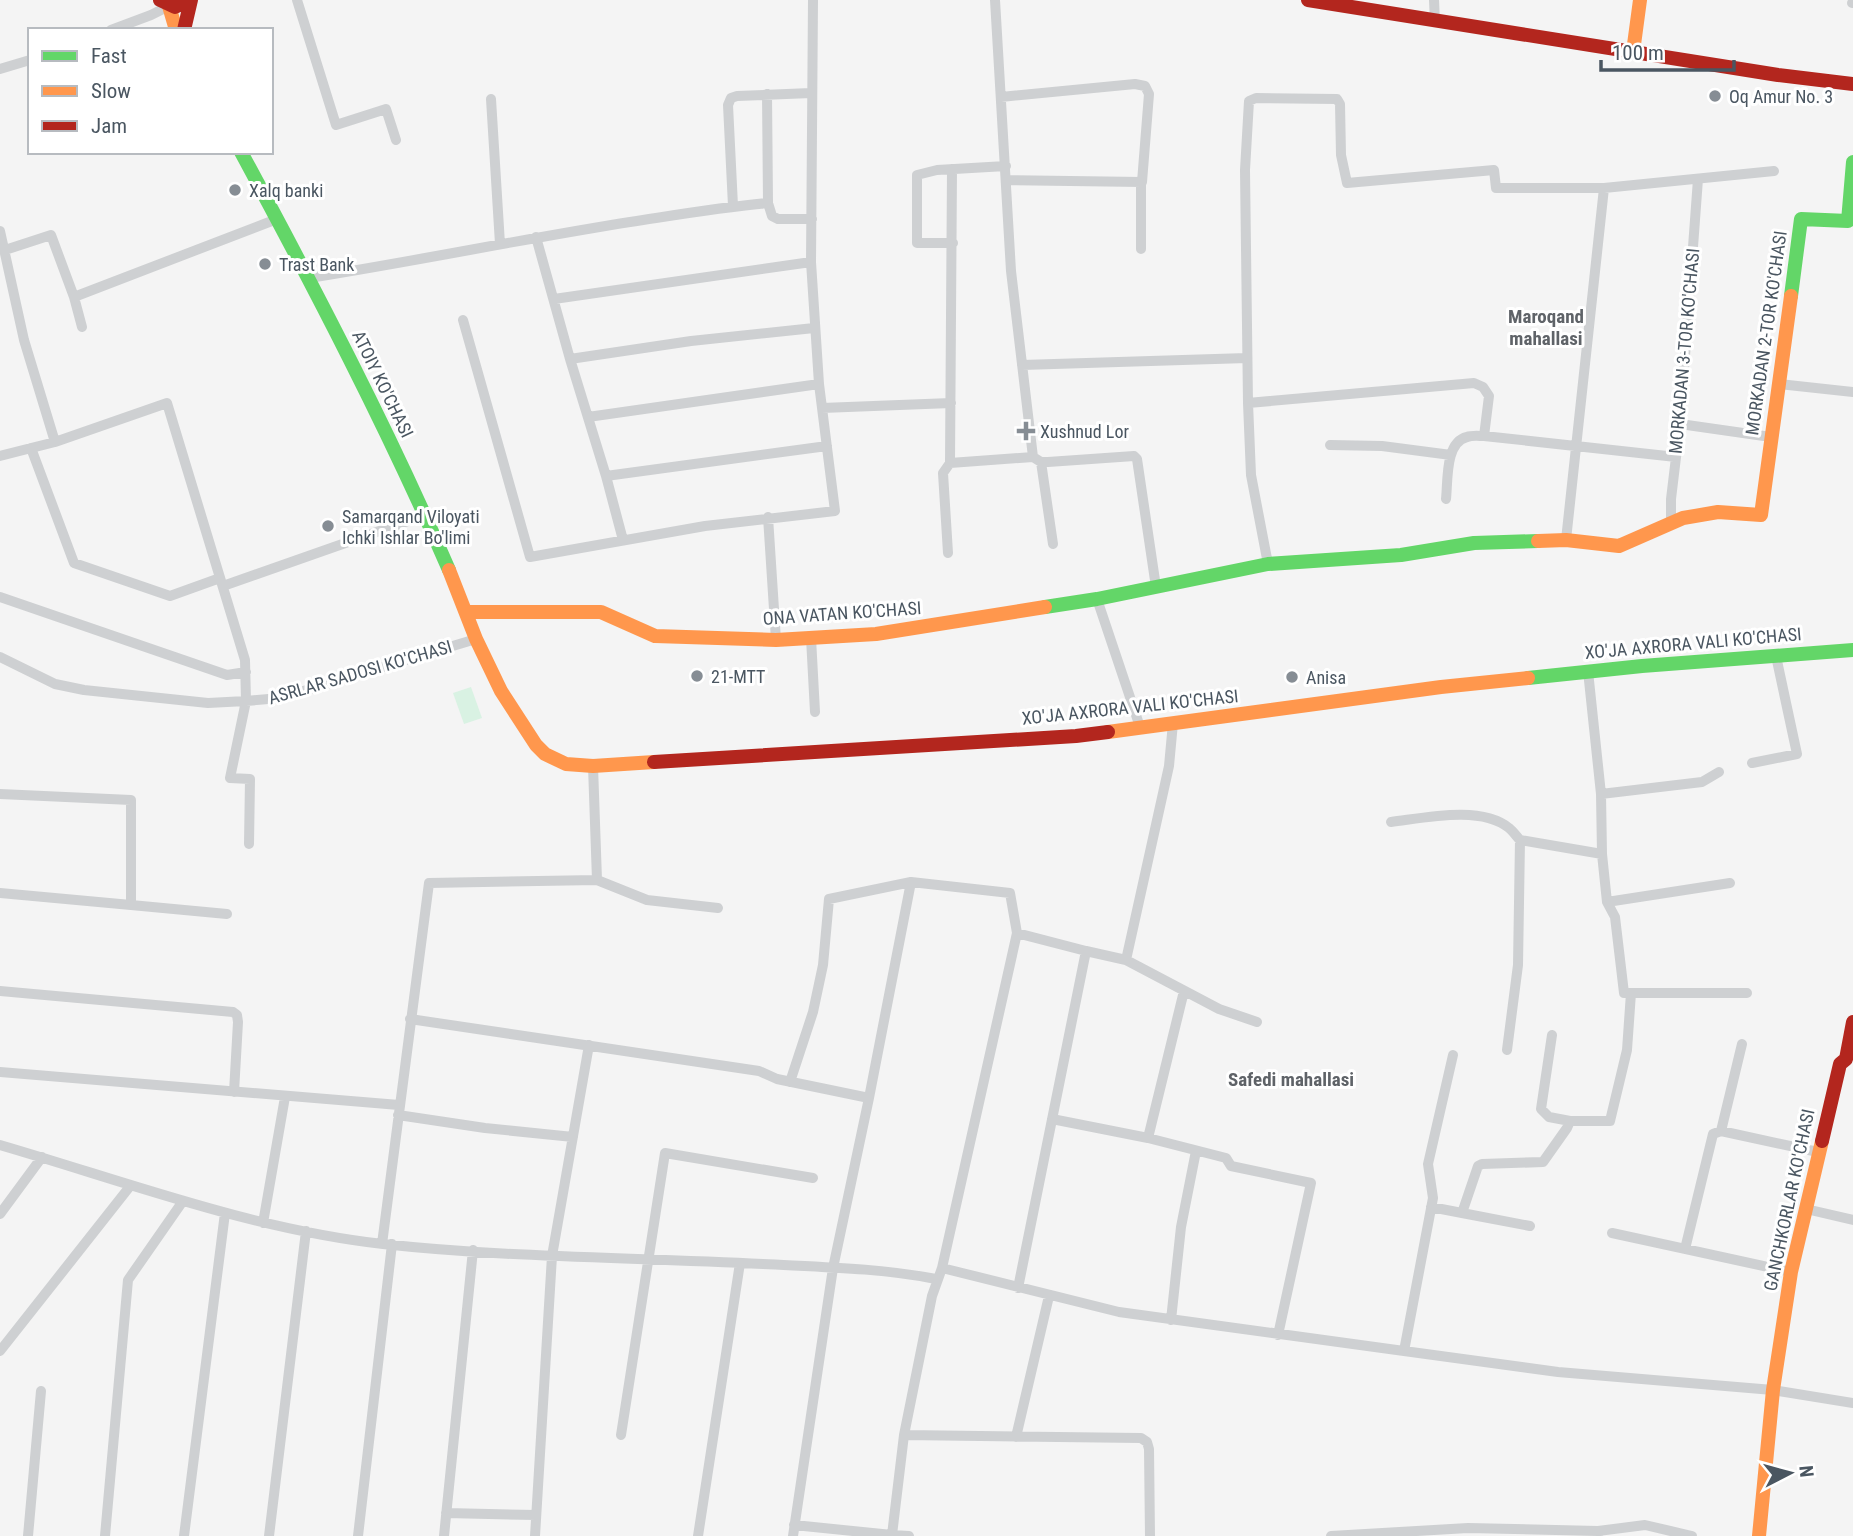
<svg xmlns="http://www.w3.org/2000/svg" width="1853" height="1536" viewBox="0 0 1853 1536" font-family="'Roboto Condensed',sans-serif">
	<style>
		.grass { fill: #d9f2e3 }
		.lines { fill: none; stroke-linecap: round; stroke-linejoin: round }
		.street { stroke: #ced0d2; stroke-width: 10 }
		.fast { stroke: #63d668; stroke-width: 14 }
		.slow { stroke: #ff974d; stroke-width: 14 }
		.jam { stroke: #b3261e; stroke-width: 14 }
		.poi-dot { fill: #868d94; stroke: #fff; stroke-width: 2.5 }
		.labels { text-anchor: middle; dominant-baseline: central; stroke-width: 6; stroke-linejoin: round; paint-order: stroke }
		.poi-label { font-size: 18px; fill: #4a5661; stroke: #fff; text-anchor: start }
		.street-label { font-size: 18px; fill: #4a5661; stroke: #fff }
		.neighbourhood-label { font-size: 19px; font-weight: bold; fill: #5f6368; stroke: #fff }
	</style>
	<rect width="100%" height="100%" fill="#f4f4f4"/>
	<!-- grass -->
	<path class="grass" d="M471,687L482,718L464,724L453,693Z"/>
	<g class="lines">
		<!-- street -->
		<path class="street" d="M297,0L336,125L386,109L396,140
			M995,0L1011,271L1033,457L1041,462H1048L1134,456L1137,459L1156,587
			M1434,0L1435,22
			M1852,3H1853
			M111,30L151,15L169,6
			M0,69L30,60
			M1001,97L1135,84L1145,86L1149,94L1142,182L1007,180
			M491,99L500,244
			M952,169L950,463L1033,457
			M768,203L772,216L778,219H812
			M733,206L728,105L731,98L737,96L811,93
			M0,231L24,340L55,442
			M536,237L570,359L606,476L623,540
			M953,243H917V175L937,170L1006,166
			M1141,249V182
			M5,250L51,235L74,297
			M309,278C416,261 523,239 630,222C676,215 722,207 768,203L767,94
			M554,299L811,262
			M463,320L530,557L705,526L835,511L819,384L811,262L813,0
			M82,327L74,297L277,219
			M570,359L691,341L814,328
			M1022,365L1247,358
			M1779,384L1853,392
			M1248,403L1474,383L1483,387L1489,396L1484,436L1676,457
			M822,408L951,403
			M588,417L819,384
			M1680,424L1771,437
			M1330,445L1382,446L1451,455
			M31,448L74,563L170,596L220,578
			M0,456L55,442L167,403L245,660L246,701L230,778L250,779L249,844
			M1041,462L1053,544
			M606,476L827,446
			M1446,499C1448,481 1445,442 1467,437C1472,435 1479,436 1484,436
			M768,517L776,640
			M1671,523V499L1680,424L1698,179
			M1566,540L1604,188
			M948,553L943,473L950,463
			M1268,564L1251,475L1248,403L1245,170L1249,101L1256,98L1337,99L1340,104L1341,155L1347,183L1494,170L1496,188H1604L1774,171
			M223,586L425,515
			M0,597L227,675L246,672
			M1097,599L1140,727
			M811,638L815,712
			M0,657L55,684L84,690L208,703L246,701L280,698L476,639
			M1752,763L1797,754L1776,656
			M0,794L131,800V905L0,893
			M1601,794L1702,782L1719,772
			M1391,822C1424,818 1481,805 1509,828C1513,831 1517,837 1520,840
			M1602,854L1607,902L1730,883
			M597,880L647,900L718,908
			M1607,902L1615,917L1624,993H1631
			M131,905L227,914
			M1126,960L1219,1009L1257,1022
			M0,991L233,1012L237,1015L238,1022L234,1092
			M410,1019L759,1071L777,1079L869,1098
			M1552,1035L1541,1109L1549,1117L1570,1121
			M1507,1050L1518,965L1520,840L1602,854L1601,794L1588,671
			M1453,1055L1428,1164L1433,1198L1404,1351L1558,1372L1773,1390L1853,1403
			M0,1072L399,1105
			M790,1082L813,1012L823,965L829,899L911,882
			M398,1115L485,1128L573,1137
			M1052,1119L1148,1138L1226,1158L1231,1166L1311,1183L1278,1335
			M1721,1131L1742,1044
			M1148,1138L1184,991
			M0,1145C127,1182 251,1229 383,1244C509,1258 636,1257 763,1264C820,1267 880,1268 936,1279
			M1431,1207L1462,1213L1478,1166L1482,1164L1543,1162L1567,1128L1570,1121H1610L1627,1050L1631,993H1747
			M1806,1209L1853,1220
			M1462,1213L1530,1226
			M0,1214L42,1157
			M263,1223L285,1097
			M1612,1233L1791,1272
			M382,1244L429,883L597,880L593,766
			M1685,1249L1713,1134L1721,1131L1818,1152
			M942,1268L1017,933L1086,951
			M1018,1288L1086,951L1126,960L1169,766L1173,723
			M1171,1320L1181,1227L1196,1151
			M0,1351L131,1185
			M621,1435L665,1153L813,1178
			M904,1435L1141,1438L1147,1442L1149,1449L1150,1536
			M1016,1437L1049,1296
			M446,1513L536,1515
			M794,1525L892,1535
			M1598,1531L1645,1525L1692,1536
			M28,1536L41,1391
			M105,1536L128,1280L183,1201
			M184,1536L225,1213
			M269,1536L306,1231
			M358,1536L392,1244
			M444,1536L473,1250
			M535,1536L552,1256L589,1045
			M698,1536L740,1263
			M793,1536L833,1268L869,1098L911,882L1010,893L1017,933
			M909,1536L892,1535L904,1435L932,1296L942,1268L1119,1312L1404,1351
			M1331,1536L1468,1528L1598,1531V1536"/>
		<!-- fast -->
		<path class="fast" d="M241,152C315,289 387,427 449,570
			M1791,296L1801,219L1848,221L1853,162
			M1045,607L1097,599L1268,564L1401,555L1474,543L1538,541
			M1528,678L1642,666L1853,650"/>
		<!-- slow -->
		<path class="slow" d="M169,6L176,30
			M1633,52L1640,0
			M1538,541L1566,540L1619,546L1683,518L1718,512L1761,515L1791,296
			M449,570L476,639L501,691L536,745L545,754L566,764L593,766L654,762
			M467,612H601L655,636L776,640L876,634L1045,607
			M1108,732L1441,687L1528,678
			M1759,1536L1773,1390L1791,1272L1822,1141"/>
		<!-- jam -->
		<path class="jam" d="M160,0L175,7L190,0
			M1308,0L1778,75L1853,84
			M184,30L191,0
			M654,762L1076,736L1108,732
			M1822,1141L1840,1064L1846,1059L1853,1022"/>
	</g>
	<!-- markers -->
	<g class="poi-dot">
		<circle cx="1715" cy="96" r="7"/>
		<circle cx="235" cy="190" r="7"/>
		<circle cx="265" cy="264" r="7"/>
		<path d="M1022.5 420.5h7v7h7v7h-7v7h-7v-7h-7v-7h7z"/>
		<circle cx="328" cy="526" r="7"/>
		<circle cx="697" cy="676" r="7"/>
		<circle cx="1292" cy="677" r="7"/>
	</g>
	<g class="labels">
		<!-- poi labels -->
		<g class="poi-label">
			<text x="1729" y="96">Oq Amur No. 3</text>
			<text x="249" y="190">Xalq banki</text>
			<text x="279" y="264">Trast Bank</text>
			<text x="1040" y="431">Xushnud Lor</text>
			<text x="342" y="516">Samarqand Viloyati<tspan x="342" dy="21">Ichki Ishlar Bo'limi</tspan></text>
			<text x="711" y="676">21-MTT</text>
			<text x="1306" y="677">Anisa</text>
		</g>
		<!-- street labels -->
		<g class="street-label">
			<text transform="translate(1766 333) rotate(-82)">MORKADAN 2-TOR KO'CHASI</text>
			<text transform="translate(1684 351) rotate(-85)">MORKADAN 3-TOR KO'CHASI</text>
			<text transform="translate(383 384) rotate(64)">ATOIY KO'CHASI</text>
			<text transform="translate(842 613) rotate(-4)">ONA VATAN KO'CHASI</text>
			<text transform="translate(1693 643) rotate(-5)">XO'JA AXRORA VALI KO'CHASI</text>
			<text transform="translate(360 672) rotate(-16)">ASRLAR SADOSI KO'CHASI</text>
			<text transform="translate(1130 707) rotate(-6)">XO'JA AXRORA VALI KO'CHASI</text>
			<text transform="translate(1789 1200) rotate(-78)">GANCHKORLAR KO'CHASI</text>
		</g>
		<!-- neighbourhood labels -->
		<g class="neighbourhood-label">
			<text x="1546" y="316">Maroqand<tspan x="1546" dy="22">mahallasi</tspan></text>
			<text x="1291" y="1079">Safedi mahallasi</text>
		</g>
	</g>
	<!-- legend -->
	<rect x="28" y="28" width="245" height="126" fill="#ffffff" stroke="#b7bbc0" stroke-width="2"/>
	<rect x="42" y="51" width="35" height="10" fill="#63d668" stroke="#b7bbc0" stroke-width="2"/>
	<text x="91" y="63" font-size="21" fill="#4a5661">Fast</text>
	<rect x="42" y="86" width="35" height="10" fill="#ff974d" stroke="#b7bbc0" stroke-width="2"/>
	<text x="91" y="98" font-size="21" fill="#4a5661">Slow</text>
	<rect x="42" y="121" width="35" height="10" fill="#b3261e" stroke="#b7bbc0" stroke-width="2"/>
	<text x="91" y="133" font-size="21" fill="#4a5661">Jam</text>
	<!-- north arrow -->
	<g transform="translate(1790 1473) rotate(84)" stroke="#ffffff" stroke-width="5" paint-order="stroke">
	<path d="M0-5L12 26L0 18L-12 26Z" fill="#4a5661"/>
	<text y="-10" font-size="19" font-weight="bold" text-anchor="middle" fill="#4a5661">N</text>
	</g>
	<!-- scale -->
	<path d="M1601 60v10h133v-10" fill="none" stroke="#4a5661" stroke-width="3.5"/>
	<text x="1612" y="60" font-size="21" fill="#4a5661" stroke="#ffffff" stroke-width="5" paint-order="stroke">100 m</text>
</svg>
